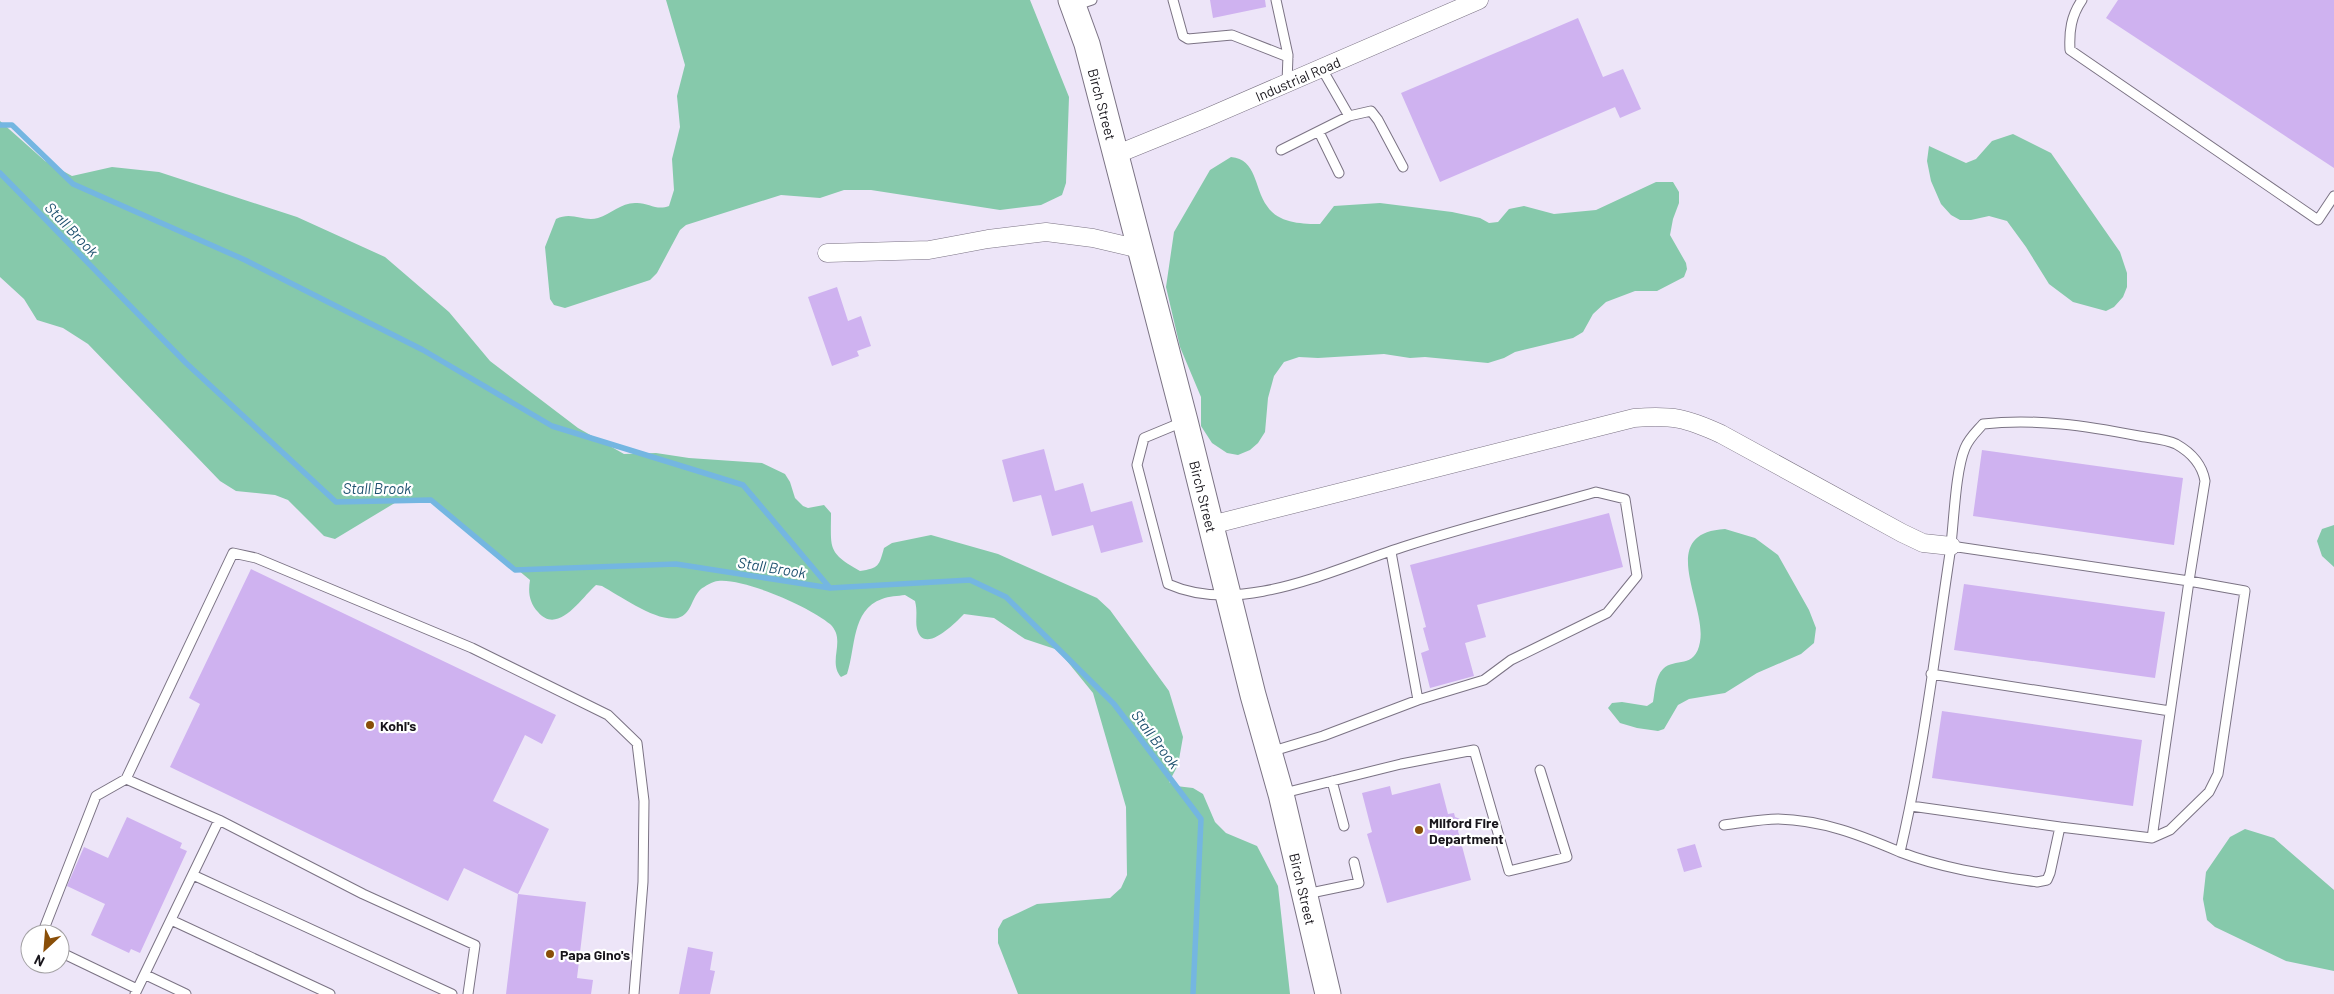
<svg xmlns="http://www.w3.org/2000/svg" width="2334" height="994" viewBox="0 0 2334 994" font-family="Barlow,sans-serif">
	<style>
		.green { fill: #86c9ab }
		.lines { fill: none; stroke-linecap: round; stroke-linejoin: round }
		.stream { stroke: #74b6e1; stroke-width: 5.5 }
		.building { fill: #cfb2f0 }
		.lane-casing { stroke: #7b7384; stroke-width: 11 }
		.street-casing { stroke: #7b7384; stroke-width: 19 }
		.secondary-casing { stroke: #7b7384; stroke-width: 27 }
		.lane { stroke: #fff; stroke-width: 9 }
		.street { stroke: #fff; stroke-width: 18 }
		.secondary { stroke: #fff; stroke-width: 25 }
		.poi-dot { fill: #894e08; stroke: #fff; stroke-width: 2 }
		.labels { text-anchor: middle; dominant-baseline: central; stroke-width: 4.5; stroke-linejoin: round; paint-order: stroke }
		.street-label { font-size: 14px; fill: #18151b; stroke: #fff }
		.poi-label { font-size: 14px; font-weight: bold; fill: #18151b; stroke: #fff; text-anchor: start }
		.water-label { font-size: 15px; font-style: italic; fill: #1e516f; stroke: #fff }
	</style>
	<rect width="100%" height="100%" fill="#ede5f8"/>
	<!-- green -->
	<path class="green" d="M666,0H1030L1069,97L1066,183L1062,195L1041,205L1000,210L871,190H844L820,198L781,195L686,225L680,230L657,273L650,280L565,308L554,305L550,299L545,247L556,219C572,211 583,222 598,218C611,214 621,203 635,203C648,202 656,211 669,206L674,190L672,159L680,127L677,96L685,65Z
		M0,121L45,161L72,176L112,167L159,172L297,217L385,257L449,312L490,361L578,428L624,454L656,453L689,458L762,463L785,474L790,482L795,498L803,506L808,508L824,505L831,513C831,549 827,552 860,571C879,568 879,566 884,548L892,543L931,535L998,554L1097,598L1110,610L1169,691L1183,737L1178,765L1169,782L1176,786L1193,788L1203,794L1215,822L1226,833L1257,846L1278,886L1290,994H1018L998,943V929L1003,920L1037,904L1110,898L1121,888L1127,875L1126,807L1093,693L1058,650L1025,639L994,618L964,614C956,622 924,656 917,629C915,621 918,612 915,601L905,595C898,596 889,596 882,599C851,610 856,648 847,674L841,677C827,661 847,640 830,624C810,607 744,578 718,581C713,581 704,587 701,589C691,598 692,614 678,618C658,623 620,596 602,586L596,585C582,597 558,636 538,612C529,602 528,592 530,580L441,506L418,499L403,498L335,539L324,536L288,500L275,495L236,491L220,481L88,344L63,328L37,320L24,299L0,277Z
		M2013,134L2051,153L2120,252L2127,273V287L2123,297L2114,307L2106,311L2073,302L2049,284L2026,247L2007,221L1989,216L1971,220H1960L1951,215L1941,204L1931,181L1927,161L1929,146L1966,163L1976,159L1992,141Z
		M1231,157C1257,159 1254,188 1267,206C1278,223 1302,224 1320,224L1334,206L1380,203L1452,212L1480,218L1489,223L1498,222L1509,209L1524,206L1554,214L1596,210L1656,182H1673L1679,192V203L1673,219L1670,235L1686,263L1687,269L1684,277L1657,291H1635L1606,302L1593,314L1583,332L1573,338L1515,352L1504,358L1488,363L1425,357L1410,358L1384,354L1318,358L1299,357L1284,362L1274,376L1268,398L1265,432L1258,443L1250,450L1238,455L1227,453L1212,443L1201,426V397L1180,347L1166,287L1174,232L1210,170Z
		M2334,525V567L2322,556L2317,541L2322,529Z
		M1725,529L1755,538L1778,555L1809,610L1816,628L1814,643L1801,654L1757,673L1725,693L1689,699L1678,705L1664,729L1658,731L1637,728L1620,723L1608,708L1612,703L1622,702L1647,706L1653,702C1655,692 1655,677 1663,669C1675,657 1695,670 1700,642C1707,604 1655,533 1725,529Z
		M2245,829L2274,838L2334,890V971L2286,961L2215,927L2207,920L2203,899L2206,872L2230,837Z"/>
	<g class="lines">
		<!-- stream -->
		<path class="stream" d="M0,125H12L73,184L245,260L423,350L552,426L743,485L830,588
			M0,173L186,363L336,502L431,500L515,570L676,564L830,588L970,580L1006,597L1114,704L1201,819L1193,994"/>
	</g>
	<!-- building -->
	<path class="building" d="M1210,0H1265L1266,7L1213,18Z
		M2118,0H2334V168L2106,18Z
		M1578,18L1603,77L1623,69L1641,109L1620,118L1615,107L1440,182L1401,93Z
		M837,287L848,321L861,316L871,346L857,351L859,356L832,366L808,297Z
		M1044,449L1055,491L1083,483L1091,512L1132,501L1143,542L1101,553L1093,525L1052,536L1041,495L1013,502L1002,460Z
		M1982,450L2183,478L2174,545L1973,516Z
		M1609,513L1623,567L1477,605L1486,637L1465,643L1474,676L1430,688L1421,653L1429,650L1423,628L1426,627L1410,565Z
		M251,569L556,715L542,744L525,735L493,801L549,829L518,894L464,868L448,901L170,767L200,704L189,698Z
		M1964,584L2165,612L2155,678L1954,650Z
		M1942,711L2142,740L2133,806L1932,778Z
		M1440,783L1448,814L1454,813L1455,817L1463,820L1458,831L1471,880L1387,903L1367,834L1372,832L1362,793L1390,786L1392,795Z
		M127,817L182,843L180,848L187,851L140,953L131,949L129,953L91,935L105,904L67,886L84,847L108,858Z
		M1695,844L1702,867L1684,872L1677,849Z
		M518,894L586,902L577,978L593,980L591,994H506Z
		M688,947L713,952L710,970L715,971L710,994H679Z"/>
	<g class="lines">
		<!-- lane casing -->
		<g class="lane-casing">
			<path id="lane" d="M1173,0L1183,36L1188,39L1232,35L1288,57
				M1276,0L1288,55L1287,83
				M2082,0C2071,16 2069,31 2070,50L2318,220L2334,196
				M1074,6L1092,0
				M1322,69L1349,116L1371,111L1378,120L1403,167
				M1319,132L1339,173
				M1281,150L1349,116
				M1185,421L1144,438L1137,465L1168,584C1242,617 1335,568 1406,546C1469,526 1533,510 1596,492L1625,499L1637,576L1607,613L1511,660L1484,680L1418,700L1323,736L1270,752
				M1951,546L2189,581L2152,838L2170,830L2209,792L2218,774L2245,591L2189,581L2205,481C2202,464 2192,453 2176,444C2166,439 2150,438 2139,436C2087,426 2036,418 1983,424C1977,431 1969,438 1965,448C1955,472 1954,524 1950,553C1935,653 1923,754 1900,852C1944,869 1990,875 2037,882L2047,880L2050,873L2060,827L2152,838
				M1391,552L1418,700
				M1931,674L2170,711
				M1332,781L1344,826
				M1284,793L1401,764L1474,750L1509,871L1567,857L1540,770
				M1911,806L2060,827
				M219,820L363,894L475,945L468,994
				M1724,825C1742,823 1760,819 1778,819C1822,820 1860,835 1900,852
				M193,875L452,994
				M1306,894L1359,883L1354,862
				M171,920L330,994
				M42,934L96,796L126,779
				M60,952L137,989
				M146,975L186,994
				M135,994L219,820L126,779L233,553L256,558L472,648L608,715L637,743L644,801L643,882L634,994"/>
		</g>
		<!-- street casing -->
		<g class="street-casing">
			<g id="street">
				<path id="s1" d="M1115,155L1206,118L1479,0"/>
				<path d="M827,253L929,250L988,239L1046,232L1093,238L1140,249"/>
				<path d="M1211,525L1634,418C1673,415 1686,418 1721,434L1902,533L1923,543L1951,546"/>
			</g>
		</g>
		<!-- secondary casing -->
		<g class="secondary-casing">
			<g id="secondary">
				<path id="s2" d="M1071,0L1087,44L1185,421L1253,695L1281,794L1328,994"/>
			</g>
		</g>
		<!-- lane -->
		<use href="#lane" class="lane"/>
		<!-- street -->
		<use href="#street" class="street"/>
		<!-- secondary -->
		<use href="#secondary" class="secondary"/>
	</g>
	<!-- markers -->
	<g class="poi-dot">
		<circle cx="370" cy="725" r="5"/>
		<circle cx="1419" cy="830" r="5"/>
		<circle cx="550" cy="954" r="5"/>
	</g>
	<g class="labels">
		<!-- street labels -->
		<g class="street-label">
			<text stroke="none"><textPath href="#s1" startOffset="198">Industrial Road</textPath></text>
			<text stroke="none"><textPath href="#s2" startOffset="109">Birch Street</textPath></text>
			<text stroke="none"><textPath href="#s2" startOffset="514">Birch Street</textPath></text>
			<text stroke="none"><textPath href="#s2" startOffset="919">Birch Street</textPath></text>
		</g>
		<!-- poi labels -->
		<g class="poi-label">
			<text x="380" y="725">Kohl's</text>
			<text x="1429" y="822">Milford Fire<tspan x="1429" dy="16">Department</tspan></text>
			<text x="560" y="954">Papa Gino's</text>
		</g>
		<!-- water labels -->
		<g class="water-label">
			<text transform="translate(72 229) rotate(46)">Stall Brook</text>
			<text x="377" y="488">Stall Brook</text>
			<text transform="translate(772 567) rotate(9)">Stall Brook</text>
			<text transform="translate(1156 739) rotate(53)">Stall Brook</text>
		</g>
	</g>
	<!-- north arrow -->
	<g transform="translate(45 949) rotate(206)"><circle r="24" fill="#ffffff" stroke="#a3a1a4"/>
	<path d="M0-4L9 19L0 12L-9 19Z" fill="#894e08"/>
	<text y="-8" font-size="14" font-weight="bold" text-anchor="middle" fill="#18151b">N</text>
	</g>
</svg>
